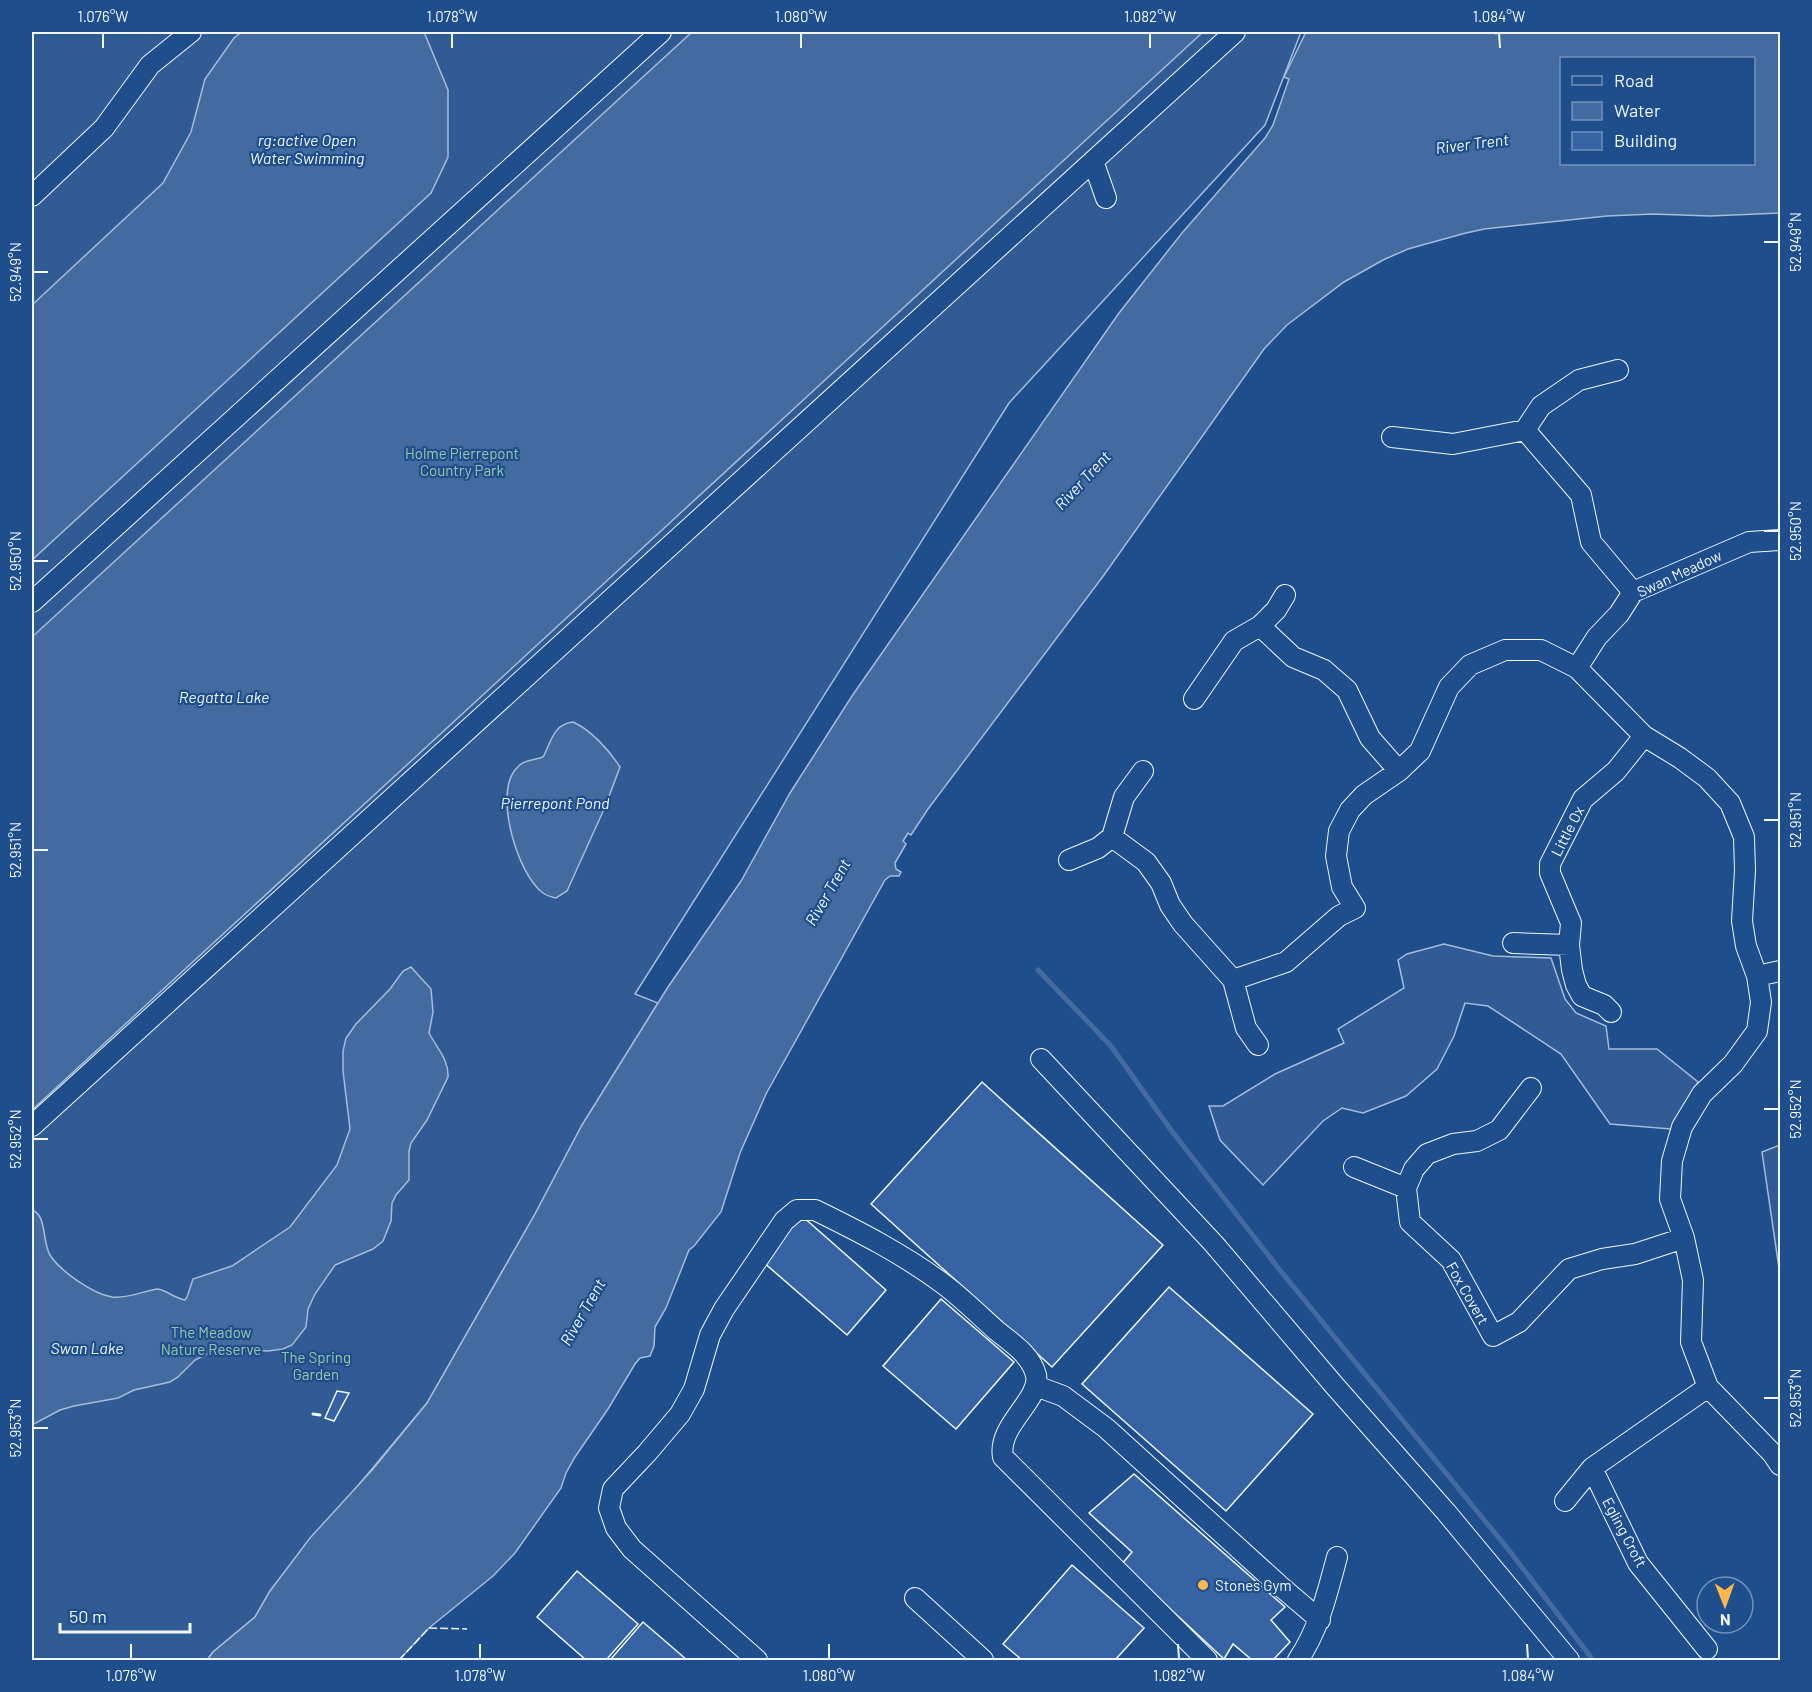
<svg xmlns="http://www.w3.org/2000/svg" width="1812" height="1692" viewBox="0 0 1812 1692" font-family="Barlow,sans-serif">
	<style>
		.built { fill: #305b95; stroke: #a8bbd7; stroke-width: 1.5 }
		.water { fill: #446ba0; stroke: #a8bbd7; stroke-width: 1.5; fill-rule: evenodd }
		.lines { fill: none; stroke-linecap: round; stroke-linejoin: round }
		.stream { stroke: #446ba0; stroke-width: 5 }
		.building { fill: #3563a3; stroke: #f2f6ff; stroke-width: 1.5 }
		.minor-casing { stroke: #f2f6ff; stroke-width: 22 }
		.minor { stroke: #1f4e8c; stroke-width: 20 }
		.fence { stroke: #f2f6ff; stroke-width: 1.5; stroke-dasharray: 8 3; stroke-linecap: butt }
		.wall { stroke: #f2f6ff; stroke-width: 3 }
		.ticks { fill: none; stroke: #f2f6ff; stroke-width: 2 }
		.poi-dot { fill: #ffb74d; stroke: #1f4e8c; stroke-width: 2 }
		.labels { text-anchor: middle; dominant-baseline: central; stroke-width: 4.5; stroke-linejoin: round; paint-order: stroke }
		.park-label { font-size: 15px; fill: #97c8a6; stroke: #1f4e8c }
		.street-label { font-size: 15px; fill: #f2f6ff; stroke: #1f4e8c }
		.poi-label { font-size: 15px; fill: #f2f6ff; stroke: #1f4e8c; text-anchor: start }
		.water-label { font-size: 16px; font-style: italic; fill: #f2f6ff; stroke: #1f4e8c }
		.neatline { fill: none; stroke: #f2f6ff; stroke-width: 2 }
		.ticks-label { font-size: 15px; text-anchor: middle; fill: #f2f6ff }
	</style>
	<rect width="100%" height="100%" fill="#1f4e8c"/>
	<!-- built -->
	<path class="built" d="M32,32H1301L1265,125L1009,403L635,994L658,1003L582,1125L535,1214L427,1403L270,1591L255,1617L213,1652L207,1660H32Z
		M1444,944L1493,956L1551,958L1565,999L1576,1013L1606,1026L1609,1049H1657L1698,1082L1671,1129L1610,1124L1561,1054L1488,1006L1465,1003L1454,1036L1437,1069L1406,1096L1363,1113L1342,1108L1323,1121L1263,1185L1220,1140L1209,1106H1223L1275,1074L1344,1043L1338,1029L1404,988L1398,960L1407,954Z
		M1780,1145V1275L1762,1152Z"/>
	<!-- water -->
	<path class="water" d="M242,32H424L448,90V157L431,193L32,560V305L163,183L191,132L205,79L234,38Z
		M692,32H1203L32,1110V637Z
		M1306,32H1494L1496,34L1499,32H1780V213L1710,216L1653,214L1607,216L1484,229L1462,234L1408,249L1383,260L1344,282L1287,325L1264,349L1104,575L928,809L911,835L908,833L903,841L906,844L895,863L896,869L901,872L899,876H890L885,880L766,1094L740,1153L721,1212L694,1246L689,1250L666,1308L655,1327L654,1346L650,1356L640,1358L635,1364L608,1409L575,1457L566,1473L561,1488L515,1553L493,1576L429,1628L399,1660H207L213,1652L255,1617L270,1591L310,1538L373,1469L427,1403L535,1214L582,1125L668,987L741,881L790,793L852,696L1119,313L1182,233L1265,138L1273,125L1289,79L1284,77ZM1562,58H1754V164H1562Z
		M573,722C591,730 609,750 620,767L605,807L567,891L556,898C552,897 547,896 543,893C518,875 494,796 515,770C523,759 532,761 543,757C551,743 553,724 573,722Z
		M411,967L431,989L433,1012L429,1033C437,1048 449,1060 448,1077L427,1120L411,1143L409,1151V1180L396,1195L392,1203L391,1221L383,1241L373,1249L335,1265L315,1294L308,1309L306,1327L292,1345L283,1349L268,1351L236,1350L211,1352L195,1360L178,1377L170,1382L134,1390L118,1398L74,1406L60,1410L32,1425V1210C47,1215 42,1242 50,1255C60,1271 93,1294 112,1297C127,1299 143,1291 158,1289C168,1291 174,1298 185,1300L187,1297L193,1279L232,1266L290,1227L337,1165L350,1129L343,1071V1051L346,1038L356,1024L390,989L403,971Z"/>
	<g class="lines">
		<!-- stream -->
		<path class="stream" d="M1038,970L1111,1046L1171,1130L1279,1269L1508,1549L1593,1660"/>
	</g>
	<!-- building -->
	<path class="building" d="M982,1082L1163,1245L1052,1367L871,1204Z
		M802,1216L886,1290L847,1335L762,1261Z
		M1169,1287L1313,1414L1226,1511L1082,1384Z
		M941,1299L1014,1362L956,1429L883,1366Z
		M337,1391L349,1393L334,1421L325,1418Z
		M1134,1474L1285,1607L1271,1620L1290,1642L1273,1660H1252L1233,1644L1224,1659L1122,1564L1132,1552L1089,1513Z
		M1072,1565L1144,1628L1115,1660H1022L1003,1644Z
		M577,1571L638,1624L606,1660H586L537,1617Z
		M643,1622L687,1660H610Z"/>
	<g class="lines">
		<!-- minor casing -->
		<g class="minor-casing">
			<path id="minor" d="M1093,161L1106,198
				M32,196L104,128L150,65L191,32
				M1525,430L1581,495L1591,542L1633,592
				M1392,437L1453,444L1525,430L1541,406L1579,380L1618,370
				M32,602L661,32
				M1260,626L1293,657L1324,670L1347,690L1370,738L1399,771
				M1577,668L1597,637L1619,614L1633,592L1749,542L1780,540
				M1194,699L1234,641L1260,626L1276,610L1285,595
				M1112,837L1146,862L1161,883L1170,905L1183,924L1233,980L1286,962L1339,916L1355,908L1342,887L1336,856L1339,831L1350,810L1364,795L1399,771L1420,751L1449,687L1470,665L1505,650H1541L1577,668L1644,736L1680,758L1707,778L1730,803L1744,837L1745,870L1742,921L1746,946L1757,976L1761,1002L1757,1031L1733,1064L1702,1094L1682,1127L1672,1161L1670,1199L1684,1238L1693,1280L1691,1342L1708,1387L1772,1453L1780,1465
				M1069,860L1098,848L1112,837L1124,797L1143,771
				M1513,943L1569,945
				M1757,976L1780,971
				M1233,980L1246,1028L1258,1045
				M1611,1012L1604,1005L1582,996L1576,985L1572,970L1569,945L1571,923L1550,873V864L1583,799L1616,771L1644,736
				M1041,1059L1214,1244L1334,1385L1446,1512L1569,1660
				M1531,1088L1499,1130L1477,1141L1453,1144L1427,1154L1414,1169L1406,1188L1410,1222L1451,1260L1493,1336L1519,1322L1569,1269L1602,1259L1635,1254L1684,1238
				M32,1126L1235,32
				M1354,1167L1406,1188
				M1036,1386L1063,1396L1106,1428L1279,1585L1320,1620
				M1565,1501L1592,1468
				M915,1598L983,1660
				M1707,1649L1638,1563L1592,1468L1708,1387
				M757,1660L632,1549L616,1528L609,1508L613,1489L647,1453L680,1414L694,1389L710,1335L724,1309L784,1221L797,1210H815C858,1231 903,1254 942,1283C961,1297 979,1315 997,1331C1012,1343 1031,1355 1036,1375C1041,1400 997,1425 1003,1457L1207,1660
				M1298,1660C1319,1629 1327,1594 1337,1557"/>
		</g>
		<!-- minor -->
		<use href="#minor" class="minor"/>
		<!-- fence -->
		<path class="fence" d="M399,1660L429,1628L467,1629"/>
		<!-- wall -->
		<path class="wall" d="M313,1414L320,1415"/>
	</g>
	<!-- ticks -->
	<path class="ticks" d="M103,33V48M452,33V48M801,33V48M1150,33V48M1499,33L1500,48M1764,242H1779M33,272H48M1764,531H1779M33,561H48M1764,820H1779M33,850H48M1764,1109H1779M33,1139H48M1764,1398H1779M33,1428H48M131,1644V1659M480,1644V1659M829,1644V1659M1178,1644L1179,1659M1527,1644L1528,1659"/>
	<!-- markers -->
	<circle class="poi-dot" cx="1203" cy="1585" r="6"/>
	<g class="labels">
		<!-- park labels -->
		<g class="park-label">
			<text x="462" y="453">Holme Pierrepont<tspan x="462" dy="17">Country Park</tspan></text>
			<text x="211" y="1332">The Meadow<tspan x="211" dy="17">Nature Reserve</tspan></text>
			<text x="316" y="1357">The Spring<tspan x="316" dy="17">Garden</tspan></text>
		</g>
		<!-- street labels -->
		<g class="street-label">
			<text transform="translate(1679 573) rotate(-25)">Swan Meadow</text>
			<text transform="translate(1567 831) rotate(-63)">Little Ox</text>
			<text transform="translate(1468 1293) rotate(60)">Fox Covert</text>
			<text transform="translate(1625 1532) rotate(62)">Egling Croft</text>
		</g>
		<!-- poi labels -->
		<g class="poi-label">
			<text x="1215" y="1585">Stones Gym</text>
		</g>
		<!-- water labels -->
		<g class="water-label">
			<text x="307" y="139">rg:active Open<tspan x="307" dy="18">Water Swimming</tspan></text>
			<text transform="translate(1472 143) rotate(-7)">River Trent</text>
			<text transform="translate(1082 480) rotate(-47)">River Trent</text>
			<text x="224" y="696">Regatta Lake</text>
			<text x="555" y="802">Pierrepont Pond</text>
			<text transform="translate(827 892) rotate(-60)">River Trent</text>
			<text transform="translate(582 1312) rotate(-60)">River Trent</text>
			<text x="87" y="1347">Swan Lake</text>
		</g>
	</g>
	<!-- border -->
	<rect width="1812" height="1692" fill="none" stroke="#1f4e8c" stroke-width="66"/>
	<!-- legend -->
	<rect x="1560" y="57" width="195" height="108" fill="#1f4e8c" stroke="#7391ba" stroke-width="1.5"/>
	<rect x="1572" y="76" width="30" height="9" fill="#1f4e8c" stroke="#7391ba" stroke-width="1.5"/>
	<text x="1614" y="87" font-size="18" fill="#f2f6ff">Road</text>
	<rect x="1572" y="102" width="30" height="18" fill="#446ba0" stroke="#7391ba" stroke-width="1.5"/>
	<text x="1614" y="117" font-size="18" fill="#f2f6ff">Water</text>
	<rect x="1572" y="132" width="30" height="18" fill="#3563a3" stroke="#7391ba" stroke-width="1.5"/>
	<text x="1614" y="147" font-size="18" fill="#f2f6ff">Building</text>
	<!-- north arrow -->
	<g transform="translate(1725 1605) rotate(179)"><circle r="28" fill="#1f4e8c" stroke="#7391ba" stroke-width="1.5"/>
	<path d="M0-4.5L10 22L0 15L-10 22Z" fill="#ffb74d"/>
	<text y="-9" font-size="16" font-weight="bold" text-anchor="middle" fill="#f2f6ff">N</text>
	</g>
	<!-- scale -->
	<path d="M60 1623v9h130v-9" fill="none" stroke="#f2f6ff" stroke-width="3"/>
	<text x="69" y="1623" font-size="18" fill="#f2f6ff" stroke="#1f4e8c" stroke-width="4.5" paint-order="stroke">50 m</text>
	<rect x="33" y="33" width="1746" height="1626" class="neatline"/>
	<g class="ticks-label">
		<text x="103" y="22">1.076°W</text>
		<text x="452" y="22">1.078°W</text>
		<text x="801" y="22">1.080°W</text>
		<text x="1150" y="22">1.082°W</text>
		<text x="1499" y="22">1.084°W</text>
		<text transform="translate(1796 242) rotate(-90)" y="5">52.949°N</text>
		<text transform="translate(16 272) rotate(-90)" y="5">52.949°N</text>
		<text transform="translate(1796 531) rotate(-90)" y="5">52.950°N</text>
		<text transform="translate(16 561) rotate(-90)" y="5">52.950°N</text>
		<text transform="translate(1796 820) rotate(-90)" y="5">52.951°N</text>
		<text transform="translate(16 850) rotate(-90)" y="5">52.951°N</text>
		<text transform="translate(1796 1109) rotate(-90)" y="5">52.952°N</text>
		<text transform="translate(16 1139) rotate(-90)" y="5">52.952°N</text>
		<text transform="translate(1796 1398) rotate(-90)" y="5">52.953°N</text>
		<text transform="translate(16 1428) rotate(-90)" y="5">52.953°N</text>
		<text x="131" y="1681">1.076°W</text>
		<text x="480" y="1681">1.078°W</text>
		<text x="829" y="1681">1.080°W</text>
		<text x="1179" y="1681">1.082°W</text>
		<text x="1528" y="1681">1.084°W</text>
	</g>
</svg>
